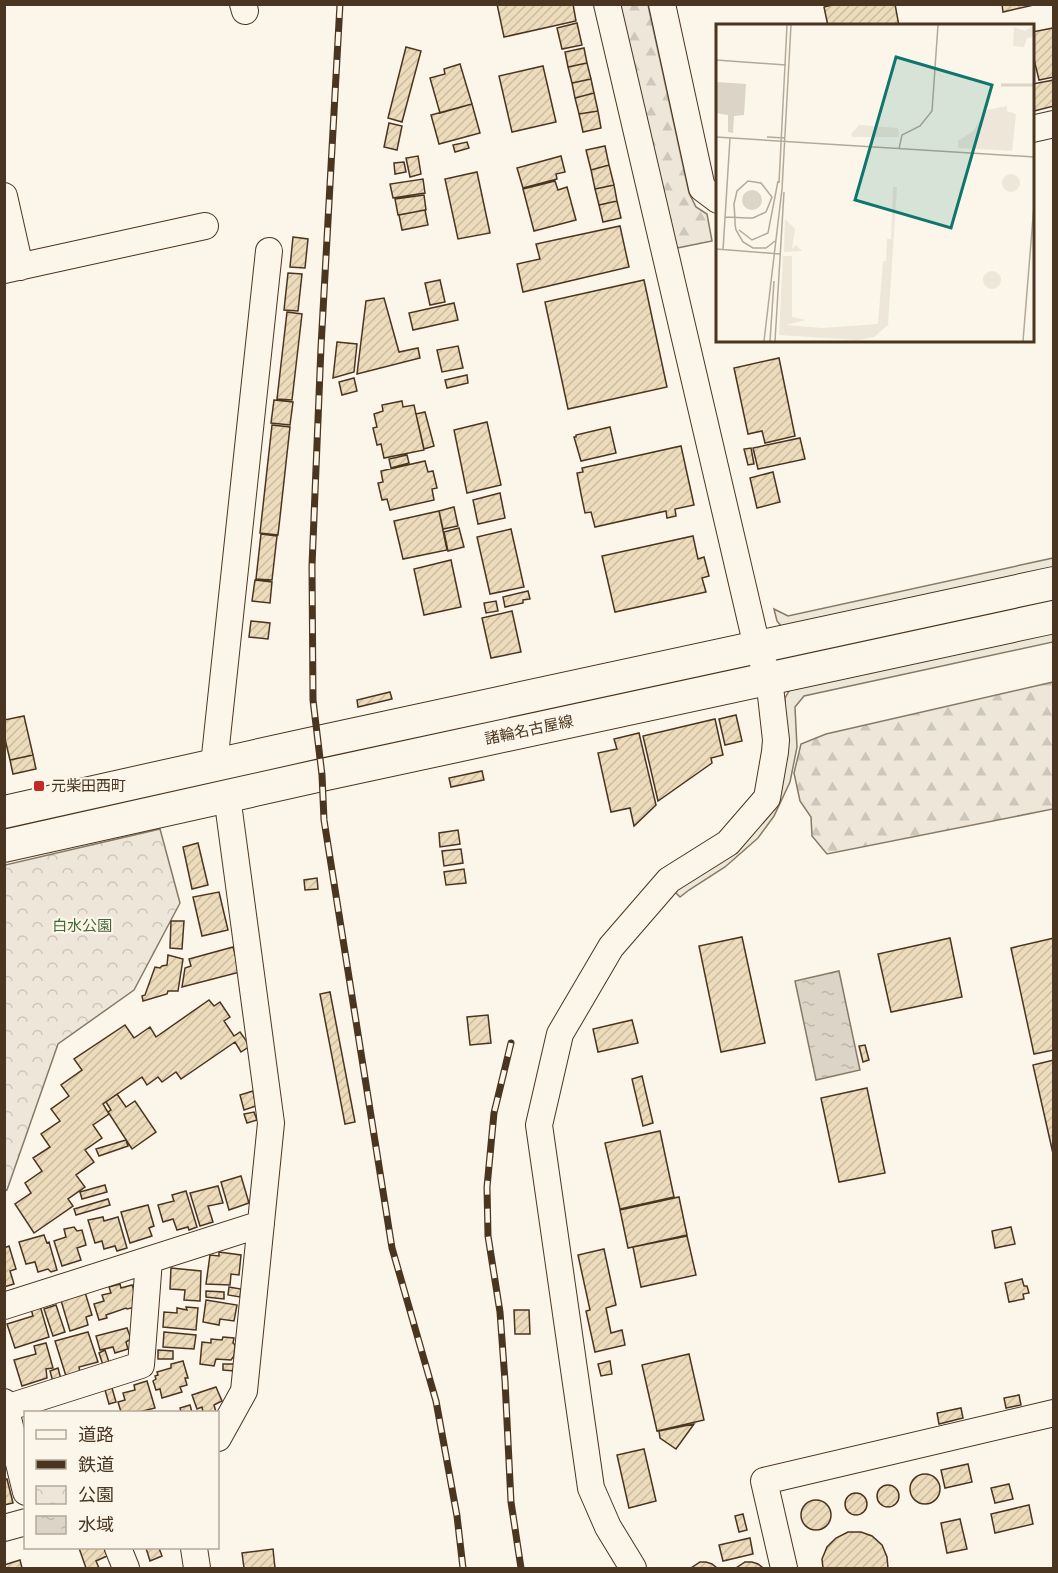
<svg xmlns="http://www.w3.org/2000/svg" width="1058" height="1573" viewBox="0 0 1058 1573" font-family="Figtree,'Noto Sans JP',sans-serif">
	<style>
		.forest { fill: url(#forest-firs); stroke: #887966; stroke-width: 1.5 }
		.park { fill: url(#park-crowns); stroke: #887966; stroke-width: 1.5 }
		.parking { fill: #ede7d9; stroke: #887966; stroke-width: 1.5 }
		.water { fill: url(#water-ripples); stroke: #887966; stroke-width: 1.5 }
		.building { fill: url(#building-hatch); stroke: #4a3520; stroke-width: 1.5 }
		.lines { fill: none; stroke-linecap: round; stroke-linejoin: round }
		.minor-casing { stroke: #4a3520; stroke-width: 28 }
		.major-casing { stroke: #4a3520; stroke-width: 34 }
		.minor { stroke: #fbf6e9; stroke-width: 26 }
		.major { stroke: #fbf6e9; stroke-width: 32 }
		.rail-casing { stroke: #4a3520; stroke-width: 7 }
		.rail { stroke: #fbf6e9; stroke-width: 4.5; stroke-dasharray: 14; stroke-linecap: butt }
		.poi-dot { fill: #c62828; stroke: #fbf6e9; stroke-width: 2 }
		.labels { text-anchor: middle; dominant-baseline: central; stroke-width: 4.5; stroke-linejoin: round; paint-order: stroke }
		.street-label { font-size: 15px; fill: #4a3520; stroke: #fbf6e9 }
		.poi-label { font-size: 15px; fill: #4a3520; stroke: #fbf6e9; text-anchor: start }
		.park-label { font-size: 15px; fill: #436837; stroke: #fbf6e9 }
		.inset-river { fill: none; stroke: #dcd4c6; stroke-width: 3 }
		.inset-road { fill: none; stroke: #b4a999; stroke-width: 1.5 }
		.view { fill: #0f766e; fill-opacity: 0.15; stroke: #0f766e; stroke-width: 3 }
		.inset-edge { fill: none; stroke: #4a3520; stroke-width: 3 }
	</style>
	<defs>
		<pattern id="forest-firs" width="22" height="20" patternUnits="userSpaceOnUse" patternTransform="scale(1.5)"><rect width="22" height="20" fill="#ede6d9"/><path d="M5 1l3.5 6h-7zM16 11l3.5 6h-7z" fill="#cdc6ba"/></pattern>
		<pattern id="park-crowns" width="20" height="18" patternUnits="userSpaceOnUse" patternTransform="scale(1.5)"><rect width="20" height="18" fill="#ede6d9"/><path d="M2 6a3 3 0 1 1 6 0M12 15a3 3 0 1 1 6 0" fill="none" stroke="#cdc6ba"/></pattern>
		<pattern id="water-ripples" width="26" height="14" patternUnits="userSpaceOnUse" patternTransform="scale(1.5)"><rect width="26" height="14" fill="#dcd4c6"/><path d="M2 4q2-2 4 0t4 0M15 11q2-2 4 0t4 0" fill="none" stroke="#beb7aa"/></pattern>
		<pattern id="building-hatch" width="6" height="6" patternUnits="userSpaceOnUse" patternTransform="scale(1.5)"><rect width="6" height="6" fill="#ecdcbc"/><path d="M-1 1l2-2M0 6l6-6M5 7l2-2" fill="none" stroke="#ccbda1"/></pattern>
	</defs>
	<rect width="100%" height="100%" fill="#fbf6e9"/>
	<!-- forest -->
	<path class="forest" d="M617,5H648L689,193L696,207L707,214L712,241L672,249Z
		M1053,682V809L827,854L812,836L811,817L800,801L794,773L801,744L826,734Z"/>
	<!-- park -->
	<path class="park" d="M160,829L180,903L134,990L58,1044L7,1190L5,1191V865Z"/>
	<!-- parking -->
	<path class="parking" d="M1053,558V570L790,627L781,626L777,621L774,609L788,616Z
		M1053,629V642L804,696L795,707L797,747L790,782L774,816L758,838L725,867L689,890L680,897L675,892L676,886L722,857L786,752L785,698L789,691L796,686Z"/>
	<!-- water -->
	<path class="water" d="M839,971L860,1070L816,1080L795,981Z"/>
	<!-- building -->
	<path class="building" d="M497,4H573L576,21L504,37Z
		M836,4H895L899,26H828L824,7Z
		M1002,4H1038L1003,12Z
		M577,23L582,45L562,49L557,28Z
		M1053,28L1054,77L1039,80L1032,51V32Z
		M406,47L421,51L402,122L388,118Z
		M584,48L587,63L568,67L565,52Z
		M587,63L591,79L572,83L568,67Z
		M460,64L472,104L440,113L430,78L445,74L444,69Z
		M543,66L556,122L512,132L499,76Z
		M591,79L594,93L575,98L572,83Z
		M1054,80V106L1034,111L1032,84Z
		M594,93L598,111L579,114L575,98Z
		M472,104L480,133L439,144L431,115Z
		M598,111L601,128L583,132L579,114Z
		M389,123L402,126L397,150L384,147Z
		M467,142L469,148L455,152L453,145Z
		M605,146L609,165L591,170L586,150Z
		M418,156L421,174L410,177L406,158Z
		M561,156L565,172L556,174L557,179L523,188L517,168Z
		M404,162L406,172L395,174L394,163Z
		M609,165L614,185L595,189L591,170Z
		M477,172L490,233L458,239L445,179Z
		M423,179L425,193L393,198L390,184Z
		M555,181L558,190L567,187L576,220L534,231L523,189Z
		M614,185L617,201L599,205L595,189Z
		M424,195L426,210L398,215L395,199Z
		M617,201L621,218L603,222L599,205Z
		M425,210L428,225L402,230L399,215Z
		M620,226L629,267L523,292L517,264L540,259L536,244Z
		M293,237L308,239L305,268L290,267Z
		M288,273L302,274L298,311L284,310Z
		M440,280L445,302L430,305L425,283Z
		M644,280L667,387L568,409L545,302Z
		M384,298L399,352L418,348L420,358L357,374L366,301Z
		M454,303L458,320L413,330L409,313Z
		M287,312L302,314L292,400L277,399Z
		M337,342L357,344L354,372L333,378Z
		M458,346L463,368L442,372L437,350Z
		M779,358L795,436L765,443L762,431L748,434L734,368Z
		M467,375L468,383L447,388L445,380Z
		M354,378L357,391L342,395L339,382Z
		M274,400L293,402L290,425L271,423Z
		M402,401L403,407L414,405L424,450L384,458L381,444L377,445L373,428L377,427L374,414L383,411L382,405Z
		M425,412L434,446L424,449L416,414Z
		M487,422L501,485L467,493L454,430Z
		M272,425L290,427L278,535L260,533Z
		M610,427L616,453L581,461L574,437H576V435Z
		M800,438L805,459L758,469L753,448Z
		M681,446L694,505L675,509L676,516L667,518L666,511L595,527L591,512L585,513L581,494L577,473L583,472L582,468Z
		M751,448L754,464L748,465L744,449Z
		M407,455L409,463L391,468L389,459Z
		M425,461L428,472L433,471L437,488L432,489L434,500L390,510L387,499L382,500L378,483L383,482L381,471Z
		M773,472L780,502L757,508L750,478Z
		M500,493L505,518L478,524L473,500Z
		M454,507L458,526L443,529L439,511Z
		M439,511L447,550L403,559L394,521Z
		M459,528L464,547L448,551L444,532Z
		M511,529L524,587L490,594L477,537Z
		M261,534L277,536L272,580L256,579Z
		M693,536L698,559L704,557L709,576L702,578L706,592L615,612L602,556Z
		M451,560L461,607L424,615L414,569Z
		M255,580L272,582L270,603L252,601Z
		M528,591L530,599L523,600V603L505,607L503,597Z
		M496,601L498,611L486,613L484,603Z
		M512,611L521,652L491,658L482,618Z
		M251,621L270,623L268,639L249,637Z
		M390,692L392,699L358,707L357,700Z
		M736,715L742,741L725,745L719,719Z
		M24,716L33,755L10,760L4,735V720Z
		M715,719L723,755L711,758L712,763L658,801L643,736Z
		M639,733L656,805L634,826L630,808L611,812L598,753L617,749L614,739Z
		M33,755L36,769L13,774L10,760Z
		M482,771L484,780L451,787L449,778Z
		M458,830L460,844L440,847L439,833Z
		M198,843L208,885L192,889L183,847Z
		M461,849L463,863L444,866L442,851Z
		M464,869L466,883L446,885L444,872Z
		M317,878L318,889L305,890L304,880Z
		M219,892L228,930L202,936L193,897Z
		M171,921H184L182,949L170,948Z
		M742,937L765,1043L721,1052L699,946Z
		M950,938L962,997L891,1012L878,954Z
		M1054,938V1050L1034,1054L1011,948Z
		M233,947L240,972L182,987L185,968L191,966L189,959Z
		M168,955L183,959L178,991H168L167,994L143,1001L142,996L145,995L155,967L160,968L162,966L167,965Z
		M330,992L355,1122L345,1124L320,994Z
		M209,1000L214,1006L220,1002L230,1017L224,1021L234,1036L240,1032L250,1046L241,1052L235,1042L181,1079L176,1072L162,1082L158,1077L147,1085L142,1077L103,1104L109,1114L93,1125L102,1138L85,1150L94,1162L76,1175L85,1187L68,1199L73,1206L34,1233L15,1204L31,1193L25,1183L42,1171L33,1158L50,1147L41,1134L60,1121L51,1109L69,1096L61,1085L82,1070L74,1059L125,1025L134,1038L150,1027L156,1037Z
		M488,1015L491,1043L470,1045L467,1017Z
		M632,1020L638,1043L598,1052L593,1029Z
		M865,1045L869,1060L863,1062L859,1046Z
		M1054,1060V1158L1033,1065Z
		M642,1076L653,1123L643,1126L632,1079Z
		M867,1088L885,1173L839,1182L821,1098Z
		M253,1091L256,1106L244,1110L240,1095Z
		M117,1094L126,1107L135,1101L156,1132L132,1149L108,1112L111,1110L106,1102Z
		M254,1112L257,1120L247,1123L244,1114Z
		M660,1131L674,1197L620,1209L605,1143Z
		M126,1140L128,1146L99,1156L96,1149Z
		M241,1176L249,1203L229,1210L221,1182Z
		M105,1185L107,1192L82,1199L80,1192Z
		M218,1186L223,1203L208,1206L213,1222L200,1226L190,1193Z
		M186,1191L197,1227L189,1230L188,1227L177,1230L173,1219L163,1222L158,1205L174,1201L172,1195Z
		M679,1197L687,1235L628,1248L620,1210Z
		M108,1199L110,1205L76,1215L74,1209Z
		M148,1205L154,1226L149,1228L152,1236L130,1243L121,1212Z
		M103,1217L104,1221L118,1217L127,1248L117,1251L115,1246L104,1249L102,1241L95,1243L88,1220Z
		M74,1227L77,1231L82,1230L86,1245L77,1248L81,1260L62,1266L54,1241L66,1237L64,1229Z
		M1011,1227L1015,1244L995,1248L992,1231Z
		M44,1235L47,1243L49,1242L57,1270L51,1272L48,1269L38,1272L35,1262L26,1264L19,1242Z
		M687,1236L696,1275L641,1287L633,1247Z
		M9,1246L16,1269L10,1271L14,1284L4,1287V1248Z
		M604,1249L616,1305L606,1308L611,1333L622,1330L625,1345L595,1352L586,1311L590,1310L578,1255Z
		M219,1252L241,1255L239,1275L231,1274L230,1285L206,1284L210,1255L219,1256Z
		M171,1268L201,1271L200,1301L184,1300L185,1290L170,1289Z
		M1022,1279L1024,1286H1027L1029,1293L1023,1294L1024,1299L1009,1302L1005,1283Z
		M120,1284L121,1288L132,1285L136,1296L133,1297L136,1307L127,1309L126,1308L106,1315L107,1318L99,1320L94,1304L104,1301L102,1295L111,1293L109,1287Z
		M229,1287L241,1289L240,1297L228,1295Z
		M84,1289L92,1315L86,1317L88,1325L70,1331L60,1297Z
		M206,1291L224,1292V1299L206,1297Z
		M206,1300L237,1305L234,1321L220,1319L219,1325L203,1322Z
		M39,1302L49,1337L15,1348L7,1324L33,1316L30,1305Z
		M56,1305L65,1332L53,1336L44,1309Z
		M186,1307L198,1308L196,1330L163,1327L164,1312L177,1313V1308L187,1310Z
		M514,1310H529L530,1334H515Z
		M127,1328L131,1339L126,1342L128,1349L115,1353L113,1347L100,1350L96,1336Z
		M88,1332L98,1362L79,1367L80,1372L66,1376L55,1341Z
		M164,1332L196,1335L194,1349L163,1347Z
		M223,1337L234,1338L233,1343L235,1345L234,1356L231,1360L216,1359L214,1366L200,1364L202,1342L211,1343V1339L222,1340Z
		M46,1343L53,1368L46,1369L47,1378L22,1386L14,1360L36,1354L34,1346Z
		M105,1350L109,1362L103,1365L99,1353Z
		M158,1350L173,1351V1359H158Z
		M689,1354L704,1420L657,1431L642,1365Z
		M183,1361L188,1378H185L187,1385L180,1387L182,1392L162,1398L160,1389L156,1390L153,1381L156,1379L155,1376L158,1375L157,1372L171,1368V1364Z
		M610,1361L612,1374L601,1376L598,1364Z
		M223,1364H234V1371L223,1370Z
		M58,1368L61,1379L53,1382L50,1371Z
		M147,1381L155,1408L139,1412H121L118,1402L125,1400L123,1393L135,1390L134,1385Z
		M216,1387L222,1401L214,1405L216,1412H203L202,1407L197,1409L192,1395Z
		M112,1388L116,1402L109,1404L105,1390Z
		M1019,1395L1021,1405L1006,1408L1004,1398Z
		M190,1405L192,1412H181L180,1408Z
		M961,1408L963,1418L939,1424L937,1413Z
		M694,1424L676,1449L660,1438L659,1431Z
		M644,1449L656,1501L629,1508L617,1455Z
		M968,1464L972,1482L945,1488L941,1470Z
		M910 1489a15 15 0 1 1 30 0a15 15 0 1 1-30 0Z
		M7,1479L13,1503L4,1505V1480Z
		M1009,1484L1013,1499L995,1503L991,1488Z
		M877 1496a11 11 0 1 1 22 0a11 11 0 1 1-22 0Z
		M845 1504a11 11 0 1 1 22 0a11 11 0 1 1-22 0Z
		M801 1515a15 15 0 1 1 30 0a15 15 0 1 1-30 0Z
		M1029,1505L1033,1524L995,1533L991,1514Z
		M743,1514L747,1530L739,1532L735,1516Z
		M960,1519L967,1549L947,1553L941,1523Z
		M848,1532H861L872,1536L882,1545L887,1557L888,1568H823L822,1559L827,1547L836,1538Z
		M750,1538L753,1554L723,1561L719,1545Z
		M79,1548H104L107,1556L96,1561L99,1568H86Z
		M146,1548H159L162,1556L150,1561Z
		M273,1549L275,1568H244L242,1553Z
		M20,1560L22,1568H4V1565Z
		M700,1562H706L712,1564L717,1568H691Z
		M745,1562H752L758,1564L763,1568H736Z"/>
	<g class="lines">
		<!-- minor casing -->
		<g class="minor-casing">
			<path id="minor" d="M243,4L245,11
				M607,4L757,647L769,678L776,740L775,752L767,798L728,843L669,880L611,947L560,1034L539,1125L591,1488L608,1527L633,1568
				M662,4L702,188L718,200
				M1032,129L1054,124
				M4,196L20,267
				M4,270L205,226
				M214,765L269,251
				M4,1306L261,1224
				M4,1402L26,1492
				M6,1408L141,1365L149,1260
				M218,1438L244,1391L271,1123L227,796
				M4,1528L26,1522
				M118,1548L126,1568
				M194,1548L197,1568
				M784,1568L764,1481L1054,1413"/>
		</g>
		<!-- major casing -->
		<g class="major-casing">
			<path id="major" d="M4,812L318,742L1054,583
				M4,846L322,775L1054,617"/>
		</g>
		<!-- minor -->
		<use href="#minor" class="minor"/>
		<!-- major -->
		<use href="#major" class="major"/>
		<!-- rail casing -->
		<g class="rail-casing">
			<path id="rail" d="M340,4L321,347L312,566L313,700L322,775L324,820L392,1248L436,1401L457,1516L463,1568
				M511,1043L494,1113L487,1187L488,1236L500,1312L505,1381L511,1502L521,1568"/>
		</g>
		<!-- rail -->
		<use href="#rail" class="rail"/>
	</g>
	<!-- markers -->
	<rect class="poi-dot" x="33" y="780" width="12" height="12" rx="3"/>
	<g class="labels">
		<!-- street labels -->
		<g class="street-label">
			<text transform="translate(529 730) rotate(-12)">諸輪名古屋線</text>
		</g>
		<!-- poi labels -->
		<g class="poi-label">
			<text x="51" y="786">元柴田西町</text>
		</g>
		<!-- park labels -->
		<g class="park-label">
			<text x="82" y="926">白水公園</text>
		</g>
	</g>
	<!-- overview -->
	<g transform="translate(716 24)">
		<rect width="318" height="318" fill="#fbf6e9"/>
		<path d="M143,101L182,104L183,113H137L135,110ZM177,163H181L172,301L158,313L142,316L63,311L67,232H76V293L89,296L70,301L106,304L162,300L167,237H170L171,215H175ZM69,195L79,205L76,225L80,221L86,227L68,228Z" fill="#ede6d9"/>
		<path d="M291,82V87L300,90L296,127L242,124V117L257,107L271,86ZM267 256a9 9 0 1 1 18 0a9 9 0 1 1-18 0Z" fill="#ede6d9"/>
		<path d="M318,1V13L311,14L308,23L297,22L298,3L309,7ZM290,94L298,101L296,125L266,121L269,104ZM286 159a9 9 0 1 1 18 0a9 9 0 1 1-18 0Z" fill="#ede6d9"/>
		<path d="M0,58L30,60L28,91L18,92L17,109L12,108V91L0,89ZM26 176a10 10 0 1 1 20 0a10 10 0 1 1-20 0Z" fill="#dcd4c6"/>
		<path class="inset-river" d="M285,61H318"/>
		<path class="inset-road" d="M0,36L70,41M0,113L318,133M51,113L69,114M183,125L186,111L204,102L216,87L222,1M63,159L71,1M9,193L32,194H37L50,188L56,173L45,159L32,157L21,167L18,180L19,196V200L20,206L27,218L37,224H50L59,217M23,206L36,216L52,209L62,157M0,225L64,230M7,226L14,114M48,317L66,165L75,1M54,317L58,257M59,317L68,168M307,317L318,181"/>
		<path class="view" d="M180,33L276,61L235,204L139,176Z"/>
		<rect width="318" height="318" class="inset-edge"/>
	</g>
	<!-- border -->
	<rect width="1058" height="1573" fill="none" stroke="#4a3520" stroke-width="12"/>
	<!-- legend -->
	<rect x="24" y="1411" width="195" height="138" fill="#fbf6e9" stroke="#b4a999" stroke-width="1.5"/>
	<rect x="36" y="1430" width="30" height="9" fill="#fbf6e9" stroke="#b4a999" stroke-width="1.5"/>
	<text x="78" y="1441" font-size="18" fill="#4a3520">道路</text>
	<rect x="36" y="1460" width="30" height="9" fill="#4a3520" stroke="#b4a999" stroke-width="1.5"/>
	<text x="78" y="1471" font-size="18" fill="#4a3520">鉄道</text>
	<rect x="36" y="1486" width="30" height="18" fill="url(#park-crowns)" stroke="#b4a999" stroke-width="1.5"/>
	<text x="78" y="1501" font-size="18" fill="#4a3520">公園</text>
	<rect x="36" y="1516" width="30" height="18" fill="url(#water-ripples)" stroke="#b4a999" stroke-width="1.5"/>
	<text x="78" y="1531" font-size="18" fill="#4a3520">水域</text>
</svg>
